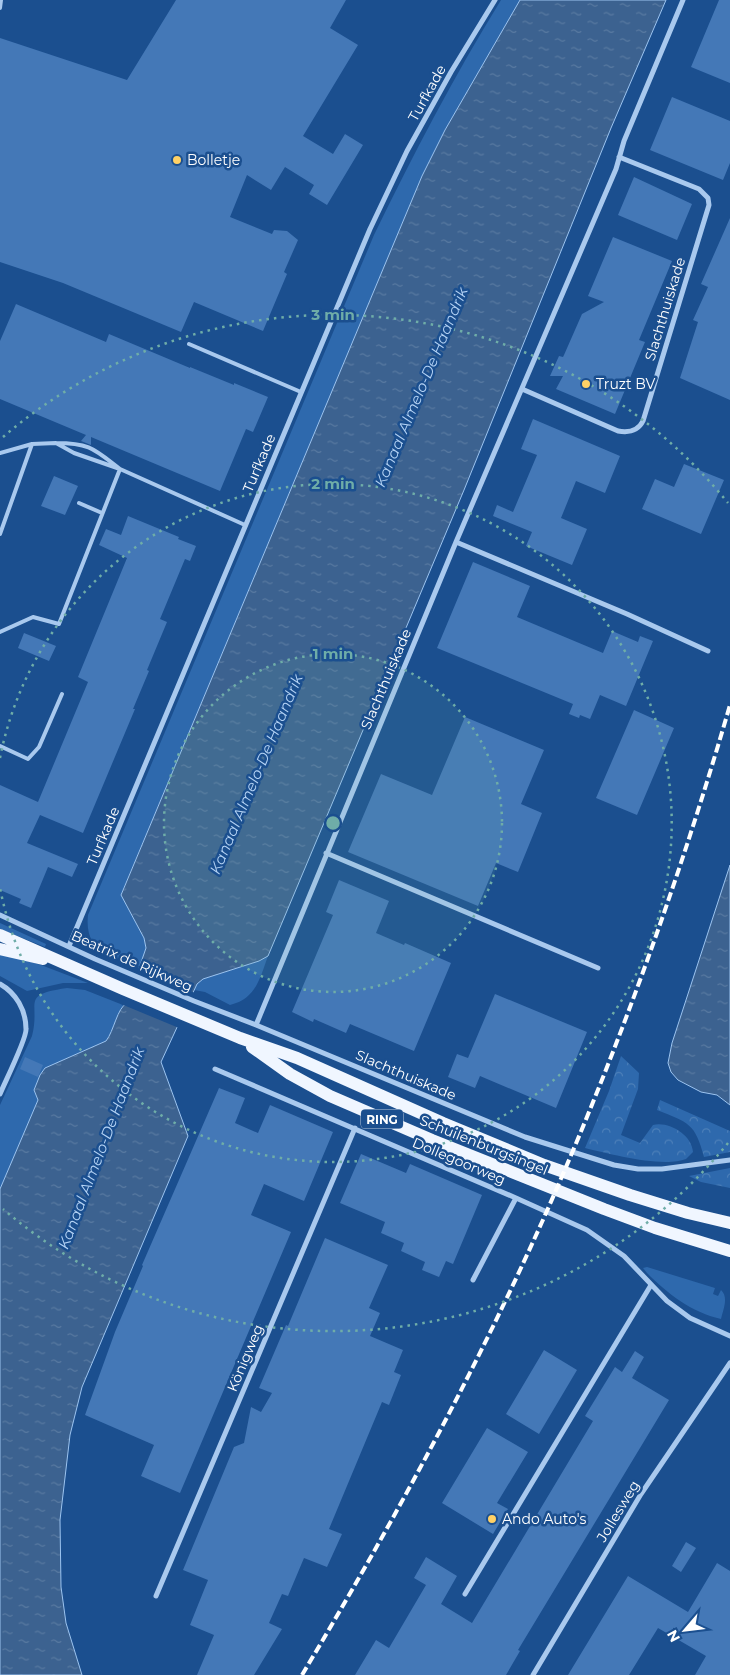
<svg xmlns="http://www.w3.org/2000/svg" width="730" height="1675" viewBox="0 0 730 1675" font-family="Montserrat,sans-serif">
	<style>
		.green { fill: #2e69ad }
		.forest { fill: url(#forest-crowns) }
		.water { fill: url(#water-ripples); stroke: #9cc4f0 }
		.pier { fill: #1b4f8f }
		.building { fill: #4478b7 }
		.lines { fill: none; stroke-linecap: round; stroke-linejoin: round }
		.lane { stroke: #a9c9ee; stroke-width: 4 }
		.street { stroke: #a9c9ee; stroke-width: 5 }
		.primary { stroke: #f0f6ff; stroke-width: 12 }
		.rail { stroke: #fff; stroke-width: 4; stroke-dasharray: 9 4; stroke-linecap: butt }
		.ring { fill: none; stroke: #6fada8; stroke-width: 2.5; stroke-dasharray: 2.5 5 }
		.poi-dot { fill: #ffd166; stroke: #1b4f8f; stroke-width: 2 }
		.labels { text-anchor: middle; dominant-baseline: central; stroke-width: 5; stroke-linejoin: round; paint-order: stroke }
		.shield { fill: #1b4f8f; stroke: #bbcadd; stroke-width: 1 }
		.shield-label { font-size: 12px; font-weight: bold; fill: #fff }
		.street-label { font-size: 14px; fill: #fff; stroke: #1b4f8f }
		.poi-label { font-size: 14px; fill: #fff; stroke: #1b4f8f; text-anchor: start }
		.water-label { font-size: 15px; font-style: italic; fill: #b5d3f5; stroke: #1b4f8f }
		.centre { fill: #6fada8; stroke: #1b4f8f; stroke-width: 2.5 }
		.ring-label { font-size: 15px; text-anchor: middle; font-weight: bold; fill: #6fada8; stroke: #1b4f8f; stroke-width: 5; stroke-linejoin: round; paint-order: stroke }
	</style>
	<defs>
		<pattern id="forest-crowns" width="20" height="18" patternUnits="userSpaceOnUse" patternTransform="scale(1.25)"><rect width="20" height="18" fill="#2e69ad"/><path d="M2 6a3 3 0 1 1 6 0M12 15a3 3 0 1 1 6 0" fill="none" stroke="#4d80b9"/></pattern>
		<pattern id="water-ripples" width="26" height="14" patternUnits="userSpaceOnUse" patternTransform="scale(1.25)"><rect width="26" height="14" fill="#3c6290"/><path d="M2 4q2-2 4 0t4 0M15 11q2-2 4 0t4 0" fill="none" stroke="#597aa1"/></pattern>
	</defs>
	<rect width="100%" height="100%" fill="#1b4f8f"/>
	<!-- green -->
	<path class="green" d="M501,0H520L445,130L422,176L121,894L144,938L146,948L140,967C111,956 84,952 88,915L374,235C413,155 454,76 501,0Z
		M0,923L46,944L45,947L0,929Z
		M0,953L41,965L88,983H63L27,991L0,976Z
		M268,956C260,978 256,999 230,1005L205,992L194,990L196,984L203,979L259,961Z
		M67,988L85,990L123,1005L111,1033L106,1041L45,1068L40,1075L34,1090L38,1100L0,1189V1105L32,1036C41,1002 19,995 67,988Z
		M647,1267L715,1288L713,1294L718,1296L721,1290C729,1297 723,1310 721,1319C691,1312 668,1294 647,1273L643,1268Z"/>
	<!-- forest -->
	<path class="forest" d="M621,1056L639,1073L638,1089L621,1135L640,1143L653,1125C669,1121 692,1135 693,1152L686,1159C663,1168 610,1154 585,1148L609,1091Z
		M660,1100L730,1131V1152L704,1157C695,1123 689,1123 657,1110Z
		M730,1168V1188L701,1182L689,1176Z"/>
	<!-- water -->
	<path class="water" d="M520,0H666L611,128L464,490L268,956L259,961L203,979L197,984L161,1062L188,1136L82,1387L70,1435L60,1520L61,1587L66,1623L82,1675H0V1189L38,1100L34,1090L40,1075L45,1068L106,1041C114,1031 117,1008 127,1003L146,948L144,938L121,895L422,176L445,130Z
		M730,865V1105L717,1095L701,1092L678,1080L671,1072L668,1063L672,1043Z"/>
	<!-- pier -->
	<path class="pier" d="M137,968L195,993L179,1028L121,1004L125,1001Z"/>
	<!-- building -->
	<path class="building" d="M176,0H346L330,28L358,45L303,136L333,154L345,134L363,145L327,205L309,194L314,185L285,167L271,190L247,175L230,217L272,234L274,230L287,231L298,240L284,272L287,274L263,331L194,302L181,332L63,283L0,262V38L127,80Z
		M719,0H730V83L691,67Z
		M672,97L730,121V163L723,180L650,150Z
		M634,177L692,204L677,240L618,215Z
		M730,218V400L680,378L698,322L693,320L708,287L701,284Z
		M613,237L672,261L639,340L645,342L615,414L556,389L563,376H550L559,356L563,357L564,355L582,314L604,302L588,296Z
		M16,304L106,342L109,334L190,368V367L234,385V383L268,397L253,432L246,429L220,491L91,437V445L81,441L86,435L0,399V341Z
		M533,419L620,456L605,493L576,481L561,518L587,529L572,565L526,546L532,532L493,516L497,505L513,512L537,455L521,449Z
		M684,464L724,480L701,534L642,509L655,479L674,487Z
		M54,476L78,486L65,515L41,506Z
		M128,516L179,537L178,539L196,546L190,561L185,559L160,619L167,622L147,670L149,671L133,709H135L83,833L40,815L27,843L78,864L72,877L48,867L31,908L19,903L21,899L0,890V785L38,802L88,682L78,677L127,558L99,545L106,529L121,535Z
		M473,562L530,586L517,617L603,653L612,631L638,642L640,636L653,641L626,706L600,695L590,719L580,715L579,718L569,714L573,704L437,648Z
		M24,633L56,646L49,661L18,648Z
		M634,710L674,728L637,815L596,798Z
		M465,717L544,750L521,804L542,813L518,872L496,863L478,906L348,852L381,774L432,795Z
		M339,880L389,901L376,933L404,945L405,943L451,963L414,1051L350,1024L346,1033L314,1019L313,1022L292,1012L333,915L326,912Z
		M495,994L587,1032L556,1108L480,1076L475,1088L448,1077L457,1054L468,1058Z
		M25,1057L43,1065L38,1077L20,1069Z
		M219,1088L245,1098L235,1123L258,1133L270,1105L333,1132L304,1201L264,1184L251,1215L291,1232L180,1493L141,1476L154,1445L85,1415L115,1332L143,1266L142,1265Z
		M361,1154L406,1173L410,1164L482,1195L453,1264L446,1261L439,1277L422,1270L425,1262L401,1251L404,1243L381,1233L385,1222L340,1203Z
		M325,1238L388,1265L369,1308L380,1313L370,1336L403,1350L394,1372L401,1375L389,1405L382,1402L329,1529L342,1534L327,1567L304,1558L288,1596L282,1594L269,1623L282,1629L254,1675H197L214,1635L190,1625L208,1580L183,1570L234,1447L244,1443L251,1407L261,1412L272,1393L259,1388L286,1325L288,1326Z
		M544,1350L577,1370L539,1434L506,1414Z
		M635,1351L644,1357L632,1378L669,1400L518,1650L520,1651L506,1675H355L376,1640L389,1648L426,1585L414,1578L426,1557L457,1576L441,1604L472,1623L593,1421L585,1416L615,1367L622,1372Z
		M487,1428L528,1452L497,1503L508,1509L493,1534L442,1503Z
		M686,1542L696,1548L681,1572L672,1566Z
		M717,1563L730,1571V1675H695L706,1656L658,1628L629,1675H568L628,1576L688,1612Z"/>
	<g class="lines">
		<!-- lane -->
		<path class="lane" d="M0,8L1,0
			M189,344L301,392
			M0,453L32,444L56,443L74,453L120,469L245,525
			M79,503L102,513
			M0,534L32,444
			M0,632L33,617L59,624L120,469C94,449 90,443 56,443
			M0,746L28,759L39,747L62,694"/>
		<!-- street -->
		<path class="street" d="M522,389L618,431C629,433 638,431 643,421L709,205L708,198L699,189L619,157
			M456,542L627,614L708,651
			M326,853L598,968
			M0,915L95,959L194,1001L256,1025L525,1137L614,1165L638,1169H662L730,1160
			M69,946L370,229L407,151L451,72L495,0
			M0,984C16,993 26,1010 26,1029C27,1038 5,1082 0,1094
			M256,1025L456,542L616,169L624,141L683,0
			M215,1069L516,1198L587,1230L624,1256L667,1301L690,1318L730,1336
			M473,1280L516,1198
			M465,1594L651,1285
			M156,1596L355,1128
			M533,1675L641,1494L730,1363"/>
		<!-- primary -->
		<path class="primary" d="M0,935L123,989L240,1038L297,1058L443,1123L544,1165L630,1195L688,1213L730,1223
			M0,949L43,959
			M252,1047L290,1074L330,1096L432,1140L604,1209L655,1228L730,1251"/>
		<!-- rail -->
		<path class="rail" d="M302,1675C390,1528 472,1378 542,1222C617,1054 679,881 730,705"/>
	</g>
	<!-- distance rings -->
	<circle cx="333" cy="823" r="169" fill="#6fada8" fill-opacity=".12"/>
	<g class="ring">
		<circle cx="333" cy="823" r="169"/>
		<path d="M0 758A339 339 0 1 1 0 888"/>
		<path d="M728 1143A508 508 0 0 1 3 1209M3 437A508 508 0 0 1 728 503"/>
	</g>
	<!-- markers -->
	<g class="poi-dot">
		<circle cx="177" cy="160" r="5"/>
		<circle cx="586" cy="384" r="5"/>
		<circle cx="492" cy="1519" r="5"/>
	</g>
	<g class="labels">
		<!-- shield labels -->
		<rect class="shield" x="361" y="1109.5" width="42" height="19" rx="4"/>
		<g class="shield-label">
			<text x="382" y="1119">RING</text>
		</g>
		<!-- street labels -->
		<g class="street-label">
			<text transform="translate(427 93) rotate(-61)">Turfkade</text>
			<text transform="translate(665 309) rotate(-73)">Slachthuiskade</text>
			<text transform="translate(259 463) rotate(-67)">Turfkade</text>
			<text transform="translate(386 679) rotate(-67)">Slachthuiskade</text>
			<text transform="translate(103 836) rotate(-67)">Turfkade</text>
			<text transform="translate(132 961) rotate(24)">Beatrix de Rijkweg</text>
			<text transform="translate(406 1075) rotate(23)">Slachthuiskade</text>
			<text transform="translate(484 1145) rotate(22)">Schuilenburgsingel</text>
			<text transform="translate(459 1161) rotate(23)">Dollegoorweg</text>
			<text transform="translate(245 1358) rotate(-67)">Königweg</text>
			<text transform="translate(618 1511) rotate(-59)">Jollesweg</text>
		</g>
		<!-- poi labels -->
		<g class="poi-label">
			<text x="187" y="160">Bolletje</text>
			<text x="596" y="384">Truzt BV</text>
			<text x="502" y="1519">Ando Auto's</text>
		</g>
		<!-- water labels -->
		<g class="water-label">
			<text transform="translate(421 387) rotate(-67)">Kanaal Almelo-De Haandrik</text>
			<text transform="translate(256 774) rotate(-67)">Kanaal Almelo-De Haandrik</text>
			<text transform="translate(101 1148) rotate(-69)">Kanaal Almelo-De Haandrik</text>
		</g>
	</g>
	<circle cx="333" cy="823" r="8" class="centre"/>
	<g class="ring-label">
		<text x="333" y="320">3 min</text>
		<text x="333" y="489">2 min</text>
		<text x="333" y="659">1 min</text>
	</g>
	<!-- north arrow -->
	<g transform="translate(685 1630) rotate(242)" stroke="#1b4f8f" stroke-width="4" paint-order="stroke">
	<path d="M0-4L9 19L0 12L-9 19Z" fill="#ffffff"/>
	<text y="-8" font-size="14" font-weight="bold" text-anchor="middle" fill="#ffffff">N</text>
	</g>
</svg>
